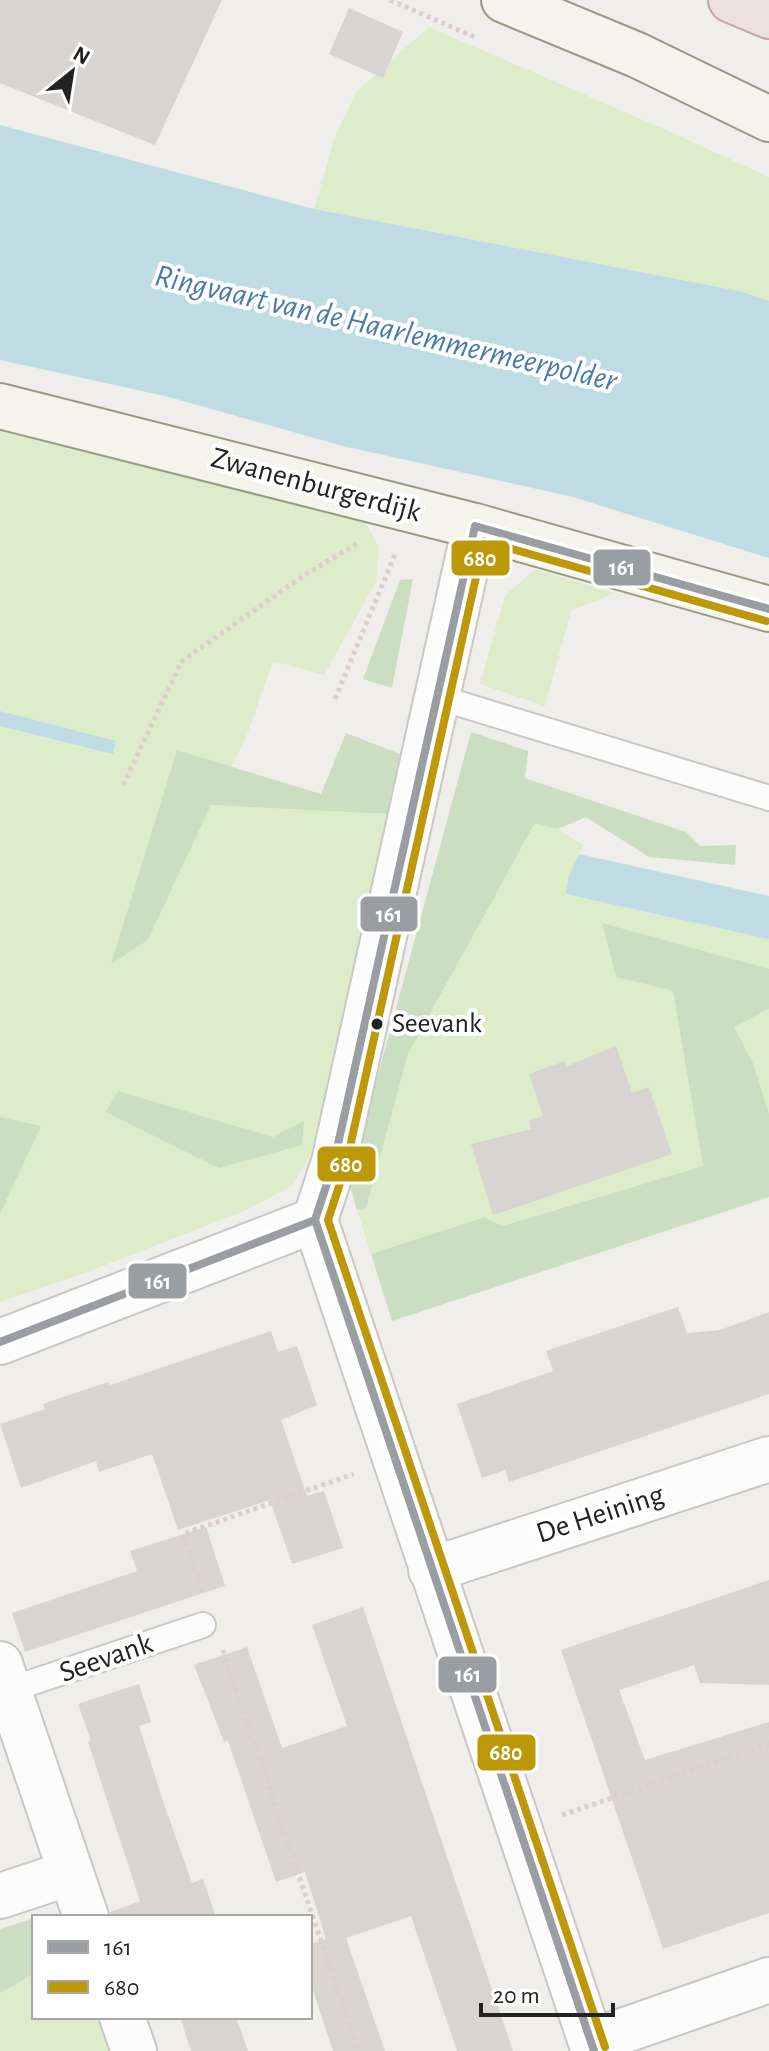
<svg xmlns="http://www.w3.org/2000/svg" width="769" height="2051" viewBox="0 0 769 2051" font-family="'Alegreya Sans',sans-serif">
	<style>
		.grass { fill: #ddeccb; fill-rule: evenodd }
		.forest { fill: #cbdec1 }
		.water { fill: #bfdbe3 }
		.building { fill: #d7d4d2 }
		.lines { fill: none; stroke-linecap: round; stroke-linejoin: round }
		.lane-casing { stroke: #c9c8c7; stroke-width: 28 }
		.street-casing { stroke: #c9c8c7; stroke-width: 48 }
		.secondary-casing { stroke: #999a82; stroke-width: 48 }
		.highway-casing { stroke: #c5a2ac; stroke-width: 48 }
		.path { stroke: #dccecd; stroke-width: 5; stroke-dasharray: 4 4; stroke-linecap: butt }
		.lane { stroke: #fdfcfc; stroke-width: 24 }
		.street { stroke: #fdfcfc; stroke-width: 44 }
		.secondary { stroke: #f4f4ed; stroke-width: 44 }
		.highway { stroke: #ece0e2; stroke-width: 44 }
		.bus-1-casing { stroke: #fff; stroke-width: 14 }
		.bus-2-casing { stroke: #fff; stroke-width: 14 }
		.bus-1 { stroke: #9a9ea2; stroke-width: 8 }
		.bus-2 { stroke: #bd990a; stroke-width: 8 }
		.bus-dot { fill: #222; stroke: #fff; stroke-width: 3 }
		.labels { text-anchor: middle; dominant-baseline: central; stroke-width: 8; stroke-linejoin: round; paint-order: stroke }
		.bus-label { font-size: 28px; fill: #222; stroke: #fff; text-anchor: start }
		.street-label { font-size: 30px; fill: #222; stroke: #fff }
		.water-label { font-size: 32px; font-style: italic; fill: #4a7aab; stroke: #fff }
		.line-badge { stroke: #fff; stroke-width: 3 }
		.badge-label { font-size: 22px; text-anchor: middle; font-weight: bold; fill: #fff }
	</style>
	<rect width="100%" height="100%" fill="#f0eeeb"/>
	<!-- grass -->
	<path class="grass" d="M429,27L664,129L769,177V301L739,291L314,209L336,133L357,91Z
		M0,427L362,516L379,547L376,582L324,675L273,661L247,735L231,768L178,750L112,963L148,940L211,805L387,814L319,1130L311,1153L293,1185L247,1210L77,1276L0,1302V1214L40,1126L0,1117V726L113,754L116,742L0,711ZM118,1091L273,1137L304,1122L219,1168Z
		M535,569L615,593L571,611L545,706L480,684L505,596Z
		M535,823L558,829L583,845L569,875L566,894L769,939V969L602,924L616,977L673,991L703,1166L501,1226L485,1217L371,1254L357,1210L366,1207L408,1054Z
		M769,1009V1114L753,1063L733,1026Z
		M34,1974V2017H106L117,2051H0V1993Z"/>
	<!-- forest -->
	<path class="forest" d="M413,579L392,688L363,679L400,580Z
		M471,732L528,751L525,778L686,832L700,846L736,845L735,865L649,857L586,817L558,829L535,823L408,1054L366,1208L357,1210L349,1182Z
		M346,733L400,754L387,814L211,805L148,940L111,964L177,750L321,794Z
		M602,923L769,969V1009L734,1027L753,1063L769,1114V1197L392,1321L371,1254L485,1217L502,1226L703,1166L673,991L616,977Z
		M118,1091L273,1137L304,1121L302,1145L219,1168L106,1112Z
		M0,1117L41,1126L0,1214Z
		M34,1918V1974L0,1993V1929Z"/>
	<!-- water -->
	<path class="water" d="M0,125L314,209L739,291L769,301V558L573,497L343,446L165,396L0,360Z
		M0,711L116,741L113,754L0,726Z
		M579,854L769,896V939L566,894L569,875Z"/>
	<!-- building -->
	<path class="building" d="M0,0H222L155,145L0,83Z
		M349,8L403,32L383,78L329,54Z
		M616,1046L632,1093L649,1087L672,1154L493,1215L471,1144L531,1129L529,1121L543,1116L529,1074L565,1061L567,1066Z
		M678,1307L687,1333L720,1330L769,1312V1394L509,1482L505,1470L482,1478L457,1404L553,1371L546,1351Z
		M271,1331L278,1352L297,1346L317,1405L281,1420L307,1496L324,1491L343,1548L292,1564L270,1500L178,1530L152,1454L99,1472L96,1461L21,1488L0,1424L45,1409L43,1404L78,1392L109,1382L110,1385Z
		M206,1527L225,1586L25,1652L12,1613L137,1571L130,1551Z
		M769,1580V1685L700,1683L694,1665L619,1690L645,1760L769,1722V1913L663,1949L561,1650Z
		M363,1607L422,1783L513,2051H457L411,1916L346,1938L385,2051H333L310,1981V1944L326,1939L305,1872L276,1882L228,1741L224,1742L194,1665L247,1647L282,1748L347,1726L312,1625Z
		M139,1684L151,1722L139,1726L164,1804L192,1883L203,1879L216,1917H111L110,1912L140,1901L88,1742L91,1741L78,1704Z
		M180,2017H236L248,2051H191Z"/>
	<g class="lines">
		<!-- lane casing -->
		<g class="lane-casing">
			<path id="lane" d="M437,697L769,798
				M9,1690L203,1625"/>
		</g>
		<!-- street casing -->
		<g class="street-casing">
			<path id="street" d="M475,526L334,1162L315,1220L594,2051
				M0,1342L315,1220
				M431,1570L769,1459
				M0,1664L86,1917
				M0,1896L70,1873
				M122,2017L134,2051
				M591,2042L769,1980"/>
		</g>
		<!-- secondary casing -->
		<g class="secondary-casing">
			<path id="secondary" d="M504,0L637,55L769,119
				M0,406L475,526L769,609"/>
		</g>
		<!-- highway casing -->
		<g class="highway-casing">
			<path id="highway" d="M731,0L769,16"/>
		</g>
		<!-- path -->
		<path class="path" d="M390,0L477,38
			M335,699L396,552
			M123,785L182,661L306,574L360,542
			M203,1592L183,1534L354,1474
			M223,1650L358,2051
			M562,1815L769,1744"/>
		<!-- lane -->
		<use href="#lane" class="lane"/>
		<!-- street -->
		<use href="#street" class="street"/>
		<!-- secondary -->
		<use href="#secondary" class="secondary"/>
		<!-- highway -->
		<use href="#highway" class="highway"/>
		<!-- bus-1 casing -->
		<g class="bus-1-casing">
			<path id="bus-1" d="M475,526L334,1162L315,1220L594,2051
				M475,526L769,609
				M0,1342L315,1220"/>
		</g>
		<!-- bus-2 casing -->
		<g class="bus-2-casing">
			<path id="bus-2" d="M605,2047L328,1220L346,1165L484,541L766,621"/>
		</g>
		<!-- bus-1 -->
		<use href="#bus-1" class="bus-1"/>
		<!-- bus-2 -->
		<use href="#bus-2" class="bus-2"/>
	</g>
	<!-- markers -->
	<circle class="bus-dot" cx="377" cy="1024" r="7"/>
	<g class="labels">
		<!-- bus labels -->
		<g class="bus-label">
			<text x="392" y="1024">Seevank</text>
		</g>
		<!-- street labels -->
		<g class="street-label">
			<text transform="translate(316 485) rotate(15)">Zwanenburgerdijk</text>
			<text transform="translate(600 1514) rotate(-18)">De Heining</text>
			<text transform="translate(106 1658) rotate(-19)">Seevank</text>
		</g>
		<!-- water labels -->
		<g class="water-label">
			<text transform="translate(386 328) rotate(13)">Ringvaart van de Haarlemmermeerpolder</text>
		</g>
	</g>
	<g class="line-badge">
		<rect x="450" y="539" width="61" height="38" rx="8" fill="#bd990a"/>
		<rect x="592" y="548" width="60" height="39" rx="8" fill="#9a9ea2"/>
		<rect x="359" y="895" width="60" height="38" rx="8" fill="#9a9ea2"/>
		<rect x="316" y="1145" width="61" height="38" rx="8" fill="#bd990a"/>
		<rect x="127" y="1262" width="61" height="38" rx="8" fill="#9a9ea2"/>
		<rect x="437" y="1655" width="61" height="39" rx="8" fill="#9a9ea2"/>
		<rect x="476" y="1733" width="61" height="39" rx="8" fill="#bd990a"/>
	</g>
	<g class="badge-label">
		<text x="480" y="566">680</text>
		<text x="622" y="575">161</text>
		<text x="389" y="922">161</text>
		<text x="346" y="1172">680</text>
		<text x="158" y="1289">161</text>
		<text x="468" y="1682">161</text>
		<text x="506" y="1760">680</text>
	</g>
	<!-- legend -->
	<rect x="32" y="1915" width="280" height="104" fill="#ffffff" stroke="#a7a7a7" stroke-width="2"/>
	<rect x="48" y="1941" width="40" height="12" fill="#9a9ea2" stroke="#a7a7a7" stroke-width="2"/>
	<text x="104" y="1955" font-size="24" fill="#222222">161</text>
	<rect x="48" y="1981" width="40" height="12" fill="#bd990a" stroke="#a7a7a7" stroke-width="2"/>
	<text x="104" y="1995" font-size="24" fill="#222222">680</text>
	<!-- north arrow -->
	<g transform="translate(72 72) rotate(30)" stroke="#ffffff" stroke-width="6" paint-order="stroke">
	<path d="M0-6L14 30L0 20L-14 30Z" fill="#222222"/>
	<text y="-12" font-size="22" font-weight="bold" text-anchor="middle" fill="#222222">N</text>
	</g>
	<!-- scale -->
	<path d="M481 2003v12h132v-12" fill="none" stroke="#222222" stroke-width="4"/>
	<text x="493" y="2003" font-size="24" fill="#222222" stroke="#ffffff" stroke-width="6" paint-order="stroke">20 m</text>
</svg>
